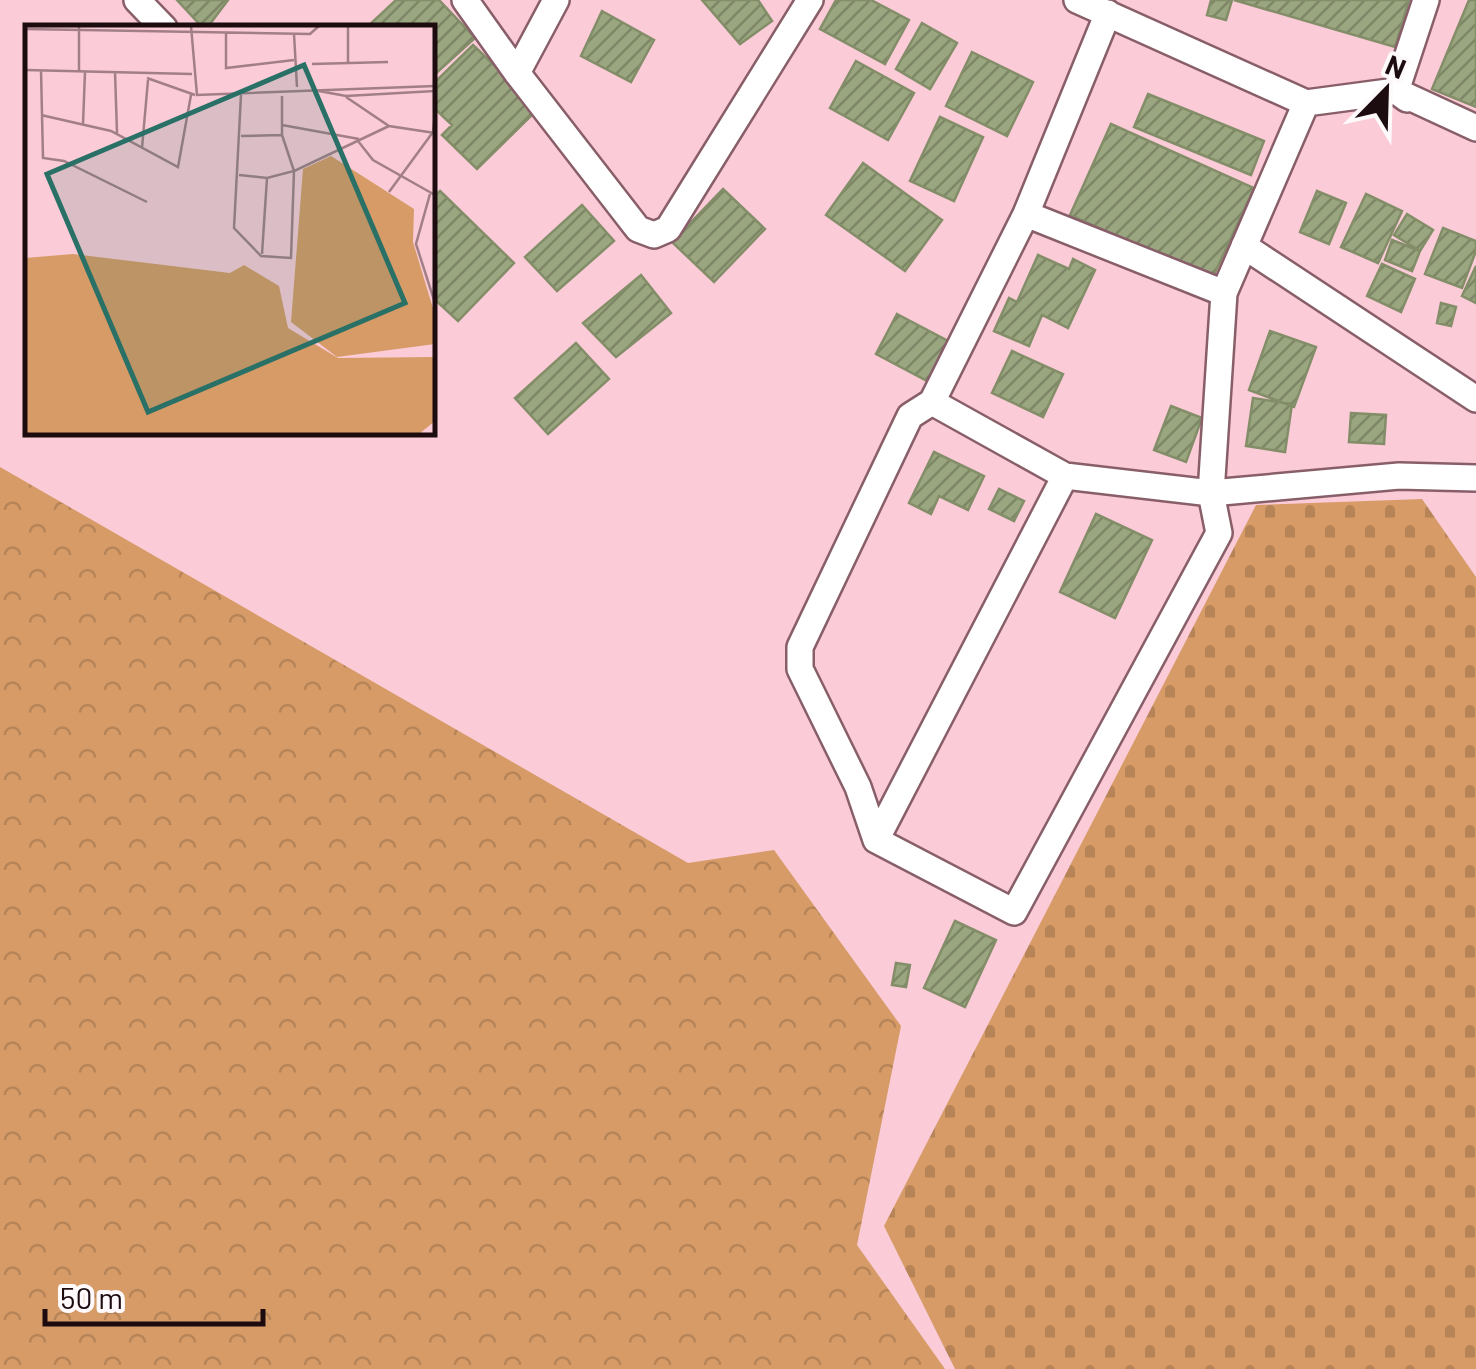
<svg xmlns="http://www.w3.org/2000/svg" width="1476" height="1369" viewBox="0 0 1476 1369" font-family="Barlow,sans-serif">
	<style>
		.forest { fill: url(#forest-crowns) }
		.cemetery { fill: url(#cemetery-stones) }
		.building { fill: url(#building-hatch); stroke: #838e69; stroke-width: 2.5 }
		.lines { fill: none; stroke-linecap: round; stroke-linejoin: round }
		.minor-casing { stroke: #885f69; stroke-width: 30 }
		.minor { stroke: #fff; stroke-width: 25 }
		.inset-road { fill: none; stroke: #a27f87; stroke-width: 2.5 }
		.view { fill: #297066; fill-opacity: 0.15; stroke: #297066; stroke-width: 5 }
		.inset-edge { fill: none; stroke: #1c0c10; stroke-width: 5 }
	</style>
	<defs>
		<pattern id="forest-crowns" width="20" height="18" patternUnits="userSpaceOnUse" patternTransform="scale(2.5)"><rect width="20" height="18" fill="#d69b67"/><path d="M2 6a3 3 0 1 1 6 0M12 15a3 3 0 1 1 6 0" fill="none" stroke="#b78458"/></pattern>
		<pattern id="cemetery-stones" width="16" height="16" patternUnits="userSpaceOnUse" patternTransform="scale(2.5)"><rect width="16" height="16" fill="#d69b67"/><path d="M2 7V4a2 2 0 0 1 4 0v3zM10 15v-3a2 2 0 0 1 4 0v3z" fill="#b78458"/></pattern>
		<pattern id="building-hatch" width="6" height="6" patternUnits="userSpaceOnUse" patternTransform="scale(2.5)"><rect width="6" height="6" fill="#9aa67f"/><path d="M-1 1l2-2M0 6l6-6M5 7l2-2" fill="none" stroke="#7d8667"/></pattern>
	</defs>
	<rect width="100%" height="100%" fill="#fbcbd7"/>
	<!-- forest -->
	<path class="forest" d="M0,467L688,863L774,850L901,1026L857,1245L945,1369H0Z"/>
	<!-- cemetery -->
	<path class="cemetery" d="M1422,499L1476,577V1369H955L884,1226L1256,505Z"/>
	<!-- building -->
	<path class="building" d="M177,0H228L207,28H203Z
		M396,0H439L475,38L432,77V28H366Z
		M702,0H758L772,21L740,44Z
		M836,0H871L909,20L885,64L820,29Z
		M1211,0H1232L1226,20L1207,15Z
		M1234,0H1409L1395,47Z
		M1469,0H1476V107L1432,89Z
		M602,11L654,40L631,82L581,56Z
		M922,23L957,43L930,89L896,69Z
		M473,45L539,108L477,169L442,135L452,125L432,106V85Z
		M972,52L1033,82L1007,136L946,106Z
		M856,61L914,93L888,140L830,108Z
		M1148,94L1264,141L1251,175L1134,127Z
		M940,117L983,137L954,201L910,181Z
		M1111,124L1254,188L1212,279L1070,215Z
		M863,163L942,220L905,271L826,215Z
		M723,189L765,229L714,282L672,242Z
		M440,191L514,263L458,321L432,297V198Z
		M1317,191L1346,203L1329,244L1300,232Z
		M1366,194L1402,211L1378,263L1341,247Z
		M582,205L614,241L557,291L525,257Z
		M1407,214L1433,230L1420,251L1394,235Z
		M1443,228L1476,241V251L1462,288L1425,274Z
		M1392,240L1420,251L1412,271L1385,260Z
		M1038,255L1069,269L1073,259L1095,270L1068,328L1042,315L1029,346L994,331L1009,298L1017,302Z
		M1382,264L1415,279L1401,312L1367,296Z
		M1476,266V303L1462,296Z
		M641,275L671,313L616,357L583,323Z
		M1441,303L1456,307L1451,326L1437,323Z
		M897,314L952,343L931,383L876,354Z
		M1270,331L1316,347L1294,407L1249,390Z
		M576,343L609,379L548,434L515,398Z
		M1012,351L1063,374L1043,417L992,393Z
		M1253,398L1292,404L1285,452L1246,446Z
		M1171,406L1202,418L1186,462L1154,450Z
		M1351,413L1386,415L1384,444L1349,442Z
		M934,452L984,476L968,510L939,496L931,514L909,503Z
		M999,489L1024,501L1014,521L989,509Z
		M1096,514L1152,540L1115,618L1060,592Z
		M955,921L996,940L965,1007L924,988Z
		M896,963L910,965L906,987L892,985Z"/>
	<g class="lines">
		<!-- minor casing -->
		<g class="minor-casing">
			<path id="minor" d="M137,0L164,28
				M465,0L517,73L638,229L654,235L668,229L810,0
				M1077,0L1306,103L1396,91L1476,128
				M1108,13L1026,214L932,402L910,416L800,647V669L858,787L876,840L1014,912L1219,533L1211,493L1399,476L1476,478
				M517,73L556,0
				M1407,99L1396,91L1426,0
				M1026,214L1224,293
				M1244,246L1476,399
				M932,402L1065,476L1211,493L1224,293L1306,103
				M876,840L1065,476"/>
		</g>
		<!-- minor -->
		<use href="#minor" class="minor"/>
	</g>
	<!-- overview -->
	<g transform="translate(25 25)">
		<rect width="410" height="410" fill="#fbcbd7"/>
		<path d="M48,229L205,248L219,240L254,261L263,303L313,333L410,332V396L394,409H0V233Z" fill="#d69b67"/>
		<path d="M306,131L389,184L388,217L410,290V319L312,332L266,297L278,144Z" fill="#d69b67"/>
		<path class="inset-road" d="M166,1L172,70L410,61M323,1V39M0,4L285,9L294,1M201,7V43L269,35M269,9L272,62M287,39L363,37M0,45L167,49M16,45L18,133L39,136L122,177M54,46V1M90,47L92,108M122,53L170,70M294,66L321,71L410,66M216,70L209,203L236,231L266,233L269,146L364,101M321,72L364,101L410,108M16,90L86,106L153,142L166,70M58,99L60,47M257,100L334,114M216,111L257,110M333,116L348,135L410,170M117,123L123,55M214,150L242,153L269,146L257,110V71M364,167L408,107L410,88M405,169L391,219L410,278M237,229L242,153"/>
		<path class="view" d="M279,40L380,278L123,387L22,149Z"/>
		<rect width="410" height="410" class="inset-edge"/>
	</g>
	<!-- north arrow -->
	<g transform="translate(1386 90) rotate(23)" stroke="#fef9fa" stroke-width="8" paint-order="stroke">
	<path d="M0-8L18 38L0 25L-18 38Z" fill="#1c0c10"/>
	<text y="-15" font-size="28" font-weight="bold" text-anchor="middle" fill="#1c0c10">N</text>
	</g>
	<!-- scale -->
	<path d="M45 1309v15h218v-15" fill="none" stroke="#1c0c10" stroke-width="5"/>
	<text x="60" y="1309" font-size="30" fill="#1c0c10" stroke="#fef9fa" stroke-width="8" paint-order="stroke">50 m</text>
</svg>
